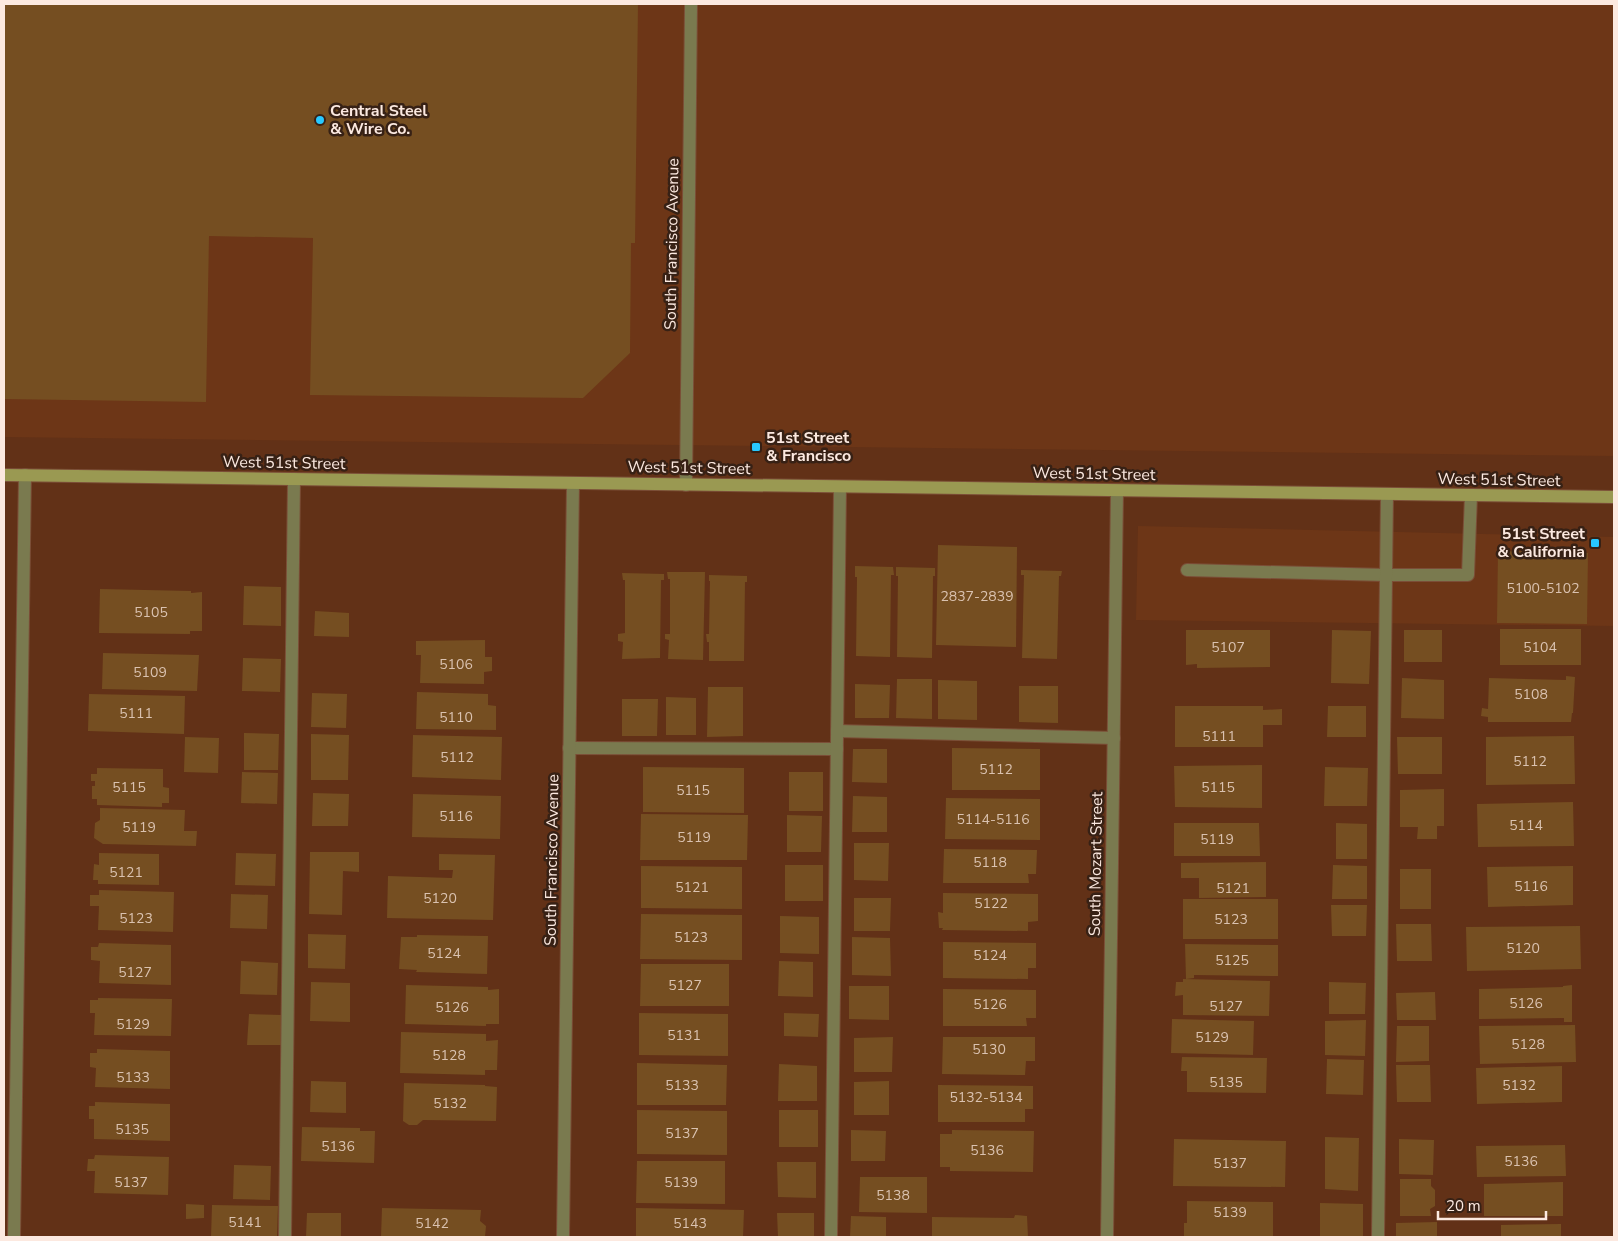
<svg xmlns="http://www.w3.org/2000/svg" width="1618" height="1241" font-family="'Nunito Sans',sans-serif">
	<rect width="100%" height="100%" fill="#623117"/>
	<!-- built -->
	<g fill="#6d3617">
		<path d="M 4,4 L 1614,4 L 1614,456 L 4,437 Z"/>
		<path d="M 1138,526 L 1614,537 L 1614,626 L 1136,620 Z"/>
	</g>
	<!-- building -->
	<g fill="#754e21">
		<path d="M 4,4 L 638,4 L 635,243 L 631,243 L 630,353 L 583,398 L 310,395 L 313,238 L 209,236 L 206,402 L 4,399 Z"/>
		<path d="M 938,545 L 1017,547 L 1016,647 L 936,645 Z"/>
		<path d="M 1498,551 L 1588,553 L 1587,624 L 1497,623 Z"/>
		<path d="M 855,566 L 893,567 L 894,575 L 891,575 L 890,657 L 856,656 L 857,577 L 855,577 Z"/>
		<path d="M 896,567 L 935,568 L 935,576 L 933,576 L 932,658 L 897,657 L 898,576 L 896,576 Z"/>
		<path d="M 1021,570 L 1062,571 L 1061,576 L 1059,576 L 1057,659 L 1022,658 L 1024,575 L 1021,575 Z"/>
		<path d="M 667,572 L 705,572 L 703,660 L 668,659 L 669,640 L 665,639 L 665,634 L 670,634 L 670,579 L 668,579 Z"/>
		<path d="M 622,573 L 664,574 L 664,580 L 661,580 L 660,658 L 622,659 L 623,642 L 618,641 L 618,634 L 625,633 L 625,580 L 623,580 Z"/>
		<path d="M 709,575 L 747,576 L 747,582 L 745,582 L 744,661 L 709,661 L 709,642 L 707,642 L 706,634 L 709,634 L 710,581 L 709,581 Z"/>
		<path d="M 244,586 L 281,587 L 281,626 L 243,625 Z"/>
		<path d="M 100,589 L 191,591 L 191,593 L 202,592 L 202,631 L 190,631 L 190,634 L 99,633 Z"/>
		<path d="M 315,611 L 349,613 L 349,637 L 314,636 Z"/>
		<rect x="1500" y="629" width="81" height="36"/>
		<path d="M 1186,630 L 1270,630 L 1270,667 L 1197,668 L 1197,664 L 1186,665 Z"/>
		<path d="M 1332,630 L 1371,631 L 1369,684 L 1331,683 Z"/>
		<rect x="1404" y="630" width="38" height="32"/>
		<path d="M 485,640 L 485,657 L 492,657 L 492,671 L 484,672 L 484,684 L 420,683 L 421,655 L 416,655 L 416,641 Z"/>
		<path d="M 103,653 L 199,655 L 197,691 L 102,689 Z"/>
		<path d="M 243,658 L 281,659 L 280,692 L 242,691 Z"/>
		<path d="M 1566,676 L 1575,677 L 1573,713 L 1572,713 L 1571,722 L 1488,722 L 1488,717 L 1481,716 L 1482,708 L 1488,709 L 1489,678 L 1566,680 Z"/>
		<path d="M 1402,678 L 1444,680 L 1444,719 L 1401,718 Z"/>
		<path d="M 897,679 L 932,679 L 932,719 L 896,718 Z"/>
		<path d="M 938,680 L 977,681 L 977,720 L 938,719 Z"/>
		<path d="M 855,684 L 890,685 L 889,718 L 855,718 Z"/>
		<path d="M 1019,686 L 1058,686 L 1058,723 L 1019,722 Z"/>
		<path d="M 708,687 L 743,687 L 743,736 L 707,737 Z"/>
		<path d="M 417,692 L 488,694 L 488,705 L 496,706 L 496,730 L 416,729 Z"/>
		<path d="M 312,693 L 347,694 L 346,728 L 311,727 Z"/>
		<path d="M 89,694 L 185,696 L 184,734 L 88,731 Z"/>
		<path d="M 666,697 L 696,698 L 696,735 L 666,735 Z"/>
		<path d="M 622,699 L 658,699 L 657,736 L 622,736 Z"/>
		<path d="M 1175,706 L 1263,706 L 1263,710 L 1282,709 L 1282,725 L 1263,725 L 1263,747 L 1175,747 Z"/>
		<path d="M 1328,706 L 1366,706 L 1366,737 L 1327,737 Z"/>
		<path d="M 244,733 L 279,734 L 278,770 L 244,770 Z"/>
		<path d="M 311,734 L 349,735 L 348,780 L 311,780 Z"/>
		<path d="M 413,735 L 502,737 L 501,780 L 412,777 Z"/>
		<path d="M 1574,736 L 1575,784 L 1486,785 L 1486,737 Z"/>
		<path d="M 185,737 L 219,738 L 218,773 L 184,772 Z"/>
		<path d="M 1397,737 L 1442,737 L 1442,774 L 1398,774 Z"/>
		<path d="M 952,748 L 1040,749 L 1040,790 L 952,790 Z"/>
		<path d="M 853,749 L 887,749 L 887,783 L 852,782 Z"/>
		<path d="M 1262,765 L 1262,808 L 1175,807 L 1174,766 Z"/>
		<path d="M 643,767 L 744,768 L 744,813 L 643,812 Z"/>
		<path d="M 1325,767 L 1368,768 L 1367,806 L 1324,806 Z"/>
		<path d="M 97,768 L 163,769 L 163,787 L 169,788 L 169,803 L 162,803 L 162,807 L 97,805 L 97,799 L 92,799 L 92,786 L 95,786 L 95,781 L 91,781 L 91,774 L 97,774 Z"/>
		<path d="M 242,772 L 278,773 L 277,804 L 241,803 Z"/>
		<rect x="789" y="772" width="34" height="39"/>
		<path d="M 1444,789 L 1444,826 L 1437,826 L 1437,839 L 1417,839 L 1418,827 L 1400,827 L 1400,790 Z"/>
		<path d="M 313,793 L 349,794 L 348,826 L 312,826 Z"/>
		<path d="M 413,794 L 501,796 L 500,839 L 412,837 Z"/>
		<path d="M 853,796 L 887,797 L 887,832 L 852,832 Z"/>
		<path d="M 946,798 L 1040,799 L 1040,840 L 945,839 Z"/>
		<path d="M 1573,802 L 1574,846 L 1478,847 L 1477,804 Z"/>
		<path d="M 100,808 L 185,810 L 184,831 L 197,831 L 196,846 L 103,844 L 94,838 L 95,823 L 100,820 Z"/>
		<path d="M 641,814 L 748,815 L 747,860 L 640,860 Z"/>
		<path d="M 787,815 L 822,816 L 821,852 L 787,852 Z"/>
		<path d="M 1174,823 L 1259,823 L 1260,856 L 1174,856 Z"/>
		<path d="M 1336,823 L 1367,824 L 1367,859 L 1336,859 Z"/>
		<path d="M 854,843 L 889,843 L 888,881 L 854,880 Z"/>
		<path d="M 944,849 L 1037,850 L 1036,874 L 1028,874 L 1029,883 L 943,883 Z"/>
		<path d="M 310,852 L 359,852 L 359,872 L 343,871 L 342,915 L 309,914 Z"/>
		<path d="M 99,853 L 159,854 L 159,885 L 98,884 L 98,880 L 93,880 L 94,864 L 99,865 Z"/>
		<path d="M 236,853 L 276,854 L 275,886 L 235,885 Z"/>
		<path d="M 439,854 L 495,855 L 493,920 L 387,918 L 388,876 L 452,878 L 453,870 L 439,870 Z"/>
		<path d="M 1266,862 L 1266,897 L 1199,898 L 1199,878 L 1181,878 L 1181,863 Z"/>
		<rect x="785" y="865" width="38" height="36"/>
		<path d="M 1333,865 L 1367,866 L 1367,899 L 1332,899 Z"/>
		<path d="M 641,866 L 742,867 L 742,909 L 641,908 Z"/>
		<path d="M 1573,866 L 1573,905 L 1488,907 L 1487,867 Z"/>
		<rect x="1400" y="869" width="31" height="40"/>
		<path d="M 99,890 L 174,892 L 173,932 L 98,930 L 99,906 L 90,906 L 90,895 L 99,895 Z"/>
		<path d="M 943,893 L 1038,894 L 1038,921 L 1028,922 L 1028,931 L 942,930 L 943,928 L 939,928 L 938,912 L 943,913 Z"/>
		<path d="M 231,894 L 268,895 L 267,929 L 230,928 Z"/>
		<path d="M 854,898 L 891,898 L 890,931 L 854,931 Z"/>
		<rect x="1183" y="899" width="95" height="40"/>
		<path d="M 1331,905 L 1367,905 L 1366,936 L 1332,936 Z"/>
		<path d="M 641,914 L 742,915 L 742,960 L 640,959 Z"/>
		<path d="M 780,916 L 819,917 L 819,954 L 780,953 Z"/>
		<path d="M 1396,924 L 1431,924 L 1432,961 L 1397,961 Z"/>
		<path d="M 1580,926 L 1581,969 L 1467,971 L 1466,927 Z"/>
		<path d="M 308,934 L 346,935 L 345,969 L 308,968 Z"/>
		<path d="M 417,935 L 488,936 L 487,974 L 416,972 L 417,970 L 399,969 L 401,937 L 417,937 Z"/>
		<path d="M 852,937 L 890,938 L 891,976 L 852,975 Z"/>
		<path d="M 943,942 L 1036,943 L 1036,968 L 1028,968 L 1028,979 L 943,978 Z"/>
		<path d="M 99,943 L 171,945 L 171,985 L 99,983 L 100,961 L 91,960 L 91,947 L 98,947 Z"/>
		<path d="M 1185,944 L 1278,945 L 1278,976 L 1194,975 L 1194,978 L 1186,979 Z"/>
		<path d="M 241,961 L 278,963 L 277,995 L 240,994 Z"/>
		<path d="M 779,961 L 813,962 L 813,997 L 778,996 Z"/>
		<path d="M 641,964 L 729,964 L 729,1006 L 640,1006 Z"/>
		<path d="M 1183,979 L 1270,981 L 1269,1016 L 1183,1015 L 1183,995 L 1175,996 L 1176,982 L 1183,982 Z"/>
		<path d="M 311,982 L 350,983 L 350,1022 L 310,1021 Z"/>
		<path d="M 1329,982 L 1366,983 L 1365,1014 L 1329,1014 Z"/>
		<path d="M 406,985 L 488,987 L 488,990 L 499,989 L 499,1024 L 486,1024 L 486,1026 L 405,1024 Z"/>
		<path d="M 1572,985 L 1572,1022 L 1564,1022 L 1564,1018 L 1479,1019 L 1479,989 L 1563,987 L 1563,986 Z"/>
		<path d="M 849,986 L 889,986 L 889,1020 L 849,1019 Z"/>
		<path d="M 943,989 L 1036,990 L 1036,1018 L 1026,1018 L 1027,1026 L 943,1026 Z"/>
		<path d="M 1435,992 L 1436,1020 L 1397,1020 L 1396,993 Z"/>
		<path d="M 98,998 L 172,999 L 171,1036 L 94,1035 L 95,1013 L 90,1013 L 90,1000 L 98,1000 Z"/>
		<path d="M 639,1013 L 728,1014 L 728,1056 L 639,1055 Z"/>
		<path d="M 784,1013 L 819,1014 L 818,1037 L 784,1036 Z"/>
		<path d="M 249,1014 L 282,1015 L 282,1045 L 247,1045 Z"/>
		<path d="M 1172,1019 L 1254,1021 L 1253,1055 L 1171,1053 Z"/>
		<path d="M 1366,1020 L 1365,1056 L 1325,1055 L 1325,1021 Z"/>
		<path d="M 1575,1025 L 1576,1062 L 1480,1064 L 1479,1026 Z"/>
		<path d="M 1397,1026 L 1429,1026 L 1429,1061 L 1396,1062 Z"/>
		<path d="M 401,1032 L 486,1034 L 486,1041 L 498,1040 L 497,1070 L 485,1070 L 485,1075 L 400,1073 Z"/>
		<path d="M 893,1037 L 892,1072 L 854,1072 L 854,1038 Z"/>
		<path d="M 943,1037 L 1035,1037 L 1035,1061 L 1026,1061 L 1025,1075 L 942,1074 Z"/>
		<path d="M 97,1049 L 170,1051 L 170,1089 L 95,1087 L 96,1068 L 90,1067 L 90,1053 L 97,1053 Z"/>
		<path d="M 1182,1057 L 1267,1058 L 1266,1093 L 1187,1092 L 1187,1071 L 1181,1071 Z"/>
		<path d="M 1327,1059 L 1364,1060 L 1363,1095 L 1326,1094 Z"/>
		<path d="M 637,1063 L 727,1065 L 726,1105 L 637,1105 Z"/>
		<path d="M 779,1064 L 817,1066 L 817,1101 L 778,1101 Z"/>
		<path d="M 1396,1065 L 1430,1065 L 1431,1102 L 1397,1102 Z"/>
		<path d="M 1562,1066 L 1562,1102 L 1477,1104 L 1476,1068 Z"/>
		<path d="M 311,1081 L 346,1082 L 346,1113 L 310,1112 Z"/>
		<path d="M 889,1081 L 889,1115 L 854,1115 L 854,1082 Z"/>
		<path d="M 404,1083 L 485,1085 L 485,1086 L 497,1087 L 496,1121 L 423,1120 L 417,1125 L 409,1125 L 403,1121 Z"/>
		<path d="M 938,1085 L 1033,1086 L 1033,1109 L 1025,1109 L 1025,1122 L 938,1122 Z"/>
		<path d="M 95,1102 L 170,1104 L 170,1141 L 94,1139 L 94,1119 L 89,1119 L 89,1106 L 95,1106 Z"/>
		<path d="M 637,1110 L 727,1111 L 727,1155 L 637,1154 Z"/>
		<rect x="779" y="1110" width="39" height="37"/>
		<path d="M 302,1127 L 360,1128 L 360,1131 L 375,1131 L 374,1163 L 301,1161 Z"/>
		<path d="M 851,1130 L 886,1131 L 885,1161 L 851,1161 Z"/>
		<path d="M 952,1130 L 1034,1131 L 1033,1172 L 950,1171 L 950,1167 L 940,1167 L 940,1134 L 952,1134 Z"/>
		<path d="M 1325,1137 L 1359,1138 L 1358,1191 L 1325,1189 Z"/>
		<path d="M 1174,1139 L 1286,1141 L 1285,1187 L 1173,1186 Z"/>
		<path d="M 1399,1139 L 1434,1140 L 1433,1175 L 1399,1174 Z"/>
		<path d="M 1565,1145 L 1566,1176 L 1477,1177 L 1476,1146 Z"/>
		<path d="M 95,1155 L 169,1157 L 168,1195 L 94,1193 L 95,1171 L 87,1171 L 88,1159 L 94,1159 Z"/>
		<path d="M 637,1161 L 725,1161 L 725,1204 L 636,1203 Z"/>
		<path d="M 777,1162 L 816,1162 L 816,1198 L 778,1197 Z"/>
		<path d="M 234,1165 L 271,1166 L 270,1200 L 233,1199 Z"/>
		<path d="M 860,1177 L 927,1177 L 927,1213 L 859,1212 Z"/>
		<path d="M 1400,1179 L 1431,1179 L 1431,1186 L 1435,1190 L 1435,1206 L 1430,1209 L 1431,1216 L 1400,1216 Z"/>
		<path d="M 1563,1182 L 1563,1216 L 1484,1216 L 1484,1184 Z"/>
		<path d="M 1187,1201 L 1273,1202 L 1273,1237 L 1184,1237 L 1184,1223 L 1187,1223 Z"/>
		<path d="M 1320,1203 L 1363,1204 L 1363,1237 L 1320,1237 Z"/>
		<path d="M 186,1204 L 204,1205 L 204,1218 L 186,1219 Z"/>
		<path d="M 212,1205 L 278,1206 L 277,1237 L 211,1237 Z"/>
		<path d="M 382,1208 L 481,1210 L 480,1221 L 486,1226 L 485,1237 L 381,1237 Z"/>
		<path d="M 636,1208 L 744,1210 L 743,1237 L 636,1237 Z"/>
		<path d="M 307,1213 L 341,1213 L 341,1237 L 306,1237 Z"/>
		<path d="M 777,1213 L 814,1213 L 814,1237 L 778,1237 Z"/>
		<path d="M 1015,1215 L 1027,1216 L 1028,1237 L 932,1237 L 932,1217 L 1014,1218 Z"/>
		<path d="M 851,1216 L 886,1217 L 886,1237 L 850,1237 Z"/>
		<path d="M 1437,1222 L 1437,1237 L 1396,1237 L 1396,1223 Z"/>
		<path d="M 1561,1224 L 1561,1237 L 1501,1237 L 1501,1225 Z"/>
	</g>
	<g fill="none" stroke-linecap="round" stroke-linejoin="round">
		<defs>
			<g id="lane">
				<path d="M 686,485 L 691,4"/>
				<path d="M 1187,570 L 1386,575 L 1468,575 L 1471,495"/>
				<path d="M 837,731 L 1114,738"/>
				<path d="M 569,748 L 837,749"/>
				<path d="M 285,1237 L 294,479"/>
				<path d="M 831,1237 L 840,487"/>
				<path d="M 1378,1237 L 1387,494"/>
			</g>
			<g id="street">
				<path d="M 14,1237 L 25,475"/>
				<path d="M 563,1237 L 573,483"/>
				<path d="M 1107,1237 L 1117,491"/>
			</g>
			<path id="secondary" d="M 4,475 L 1614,497"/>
		</defs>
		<!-- lane casing -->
		<use href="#lane" stroke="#7b4e37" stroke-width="14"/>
		<!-- street casing -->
		<use href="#street" stroke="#7b4e37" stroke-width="14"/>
		<!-- secondary casing -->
		<use href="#secondary" stroke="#7b4e37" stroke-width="14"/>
		<!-- lane -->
		<use href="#lane" stroke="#7a7a4f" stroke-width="12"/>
		<!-- street -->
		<use href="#street" stroke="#7a7a4f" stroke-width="12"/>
		<!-- secondary -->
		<use href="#secondary" stroke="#9a9952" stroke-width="12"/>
	</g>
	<!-- markers -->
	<g fill="#28c8ff" stroke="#372115" stroke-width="2">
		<circle cx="320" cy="120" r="5"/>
		<rect x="751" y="442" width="10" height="10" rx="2.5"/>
		<rect x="1590" y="538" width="10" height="10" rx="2.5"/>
	</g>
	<g text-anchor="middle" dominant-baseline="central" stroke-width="5" stroke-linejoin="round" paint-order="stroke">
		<!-- number labels -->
		<g font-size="14" fill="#dac2b0">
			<text x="1543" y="588">5100-5102</text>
			<text x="977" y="596">2837-2839</text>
			<text x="151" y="612">5105</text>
			<text x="1228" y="647">5107</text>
			<text x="1540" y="647">5104</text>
			<text x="456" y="664">5106</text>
			<text x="150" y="672">5109</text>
			<text x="1531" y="694">5108</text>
			<text x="136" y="713">5111</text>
			<text x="456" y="717">5110</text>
			<text x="1219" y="736">5111</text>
			<text x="457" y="757">5112</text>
			<text x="1530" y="761">5112</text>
			<text x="996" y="769">5112</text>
			<text x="129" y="787">5115</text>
			<text x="1218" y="787">5115</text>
			<text x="693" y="790">5115</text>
			<text x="456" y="816">5116</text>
			<text x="993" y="819">5114-5116</text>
			<text x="1526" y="825">5114</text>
			<text x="139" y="827">5119</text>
			<text x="694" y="837">5119</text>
			<text x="1217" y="839">5119</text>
			<text x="990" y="862">5118</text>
			<text x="126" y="872">5121</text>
			<text x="1531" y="886">5116</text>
			<text x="692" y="887">5121</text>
			<text x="1233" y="888">5121</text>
			<text x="440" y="898">5120</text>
			<text x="991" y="903">5122</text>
			<text x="136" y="918">5123</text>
			<text x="1231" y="919">5123</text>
			<text x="691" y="937">5123</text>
			<text x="1523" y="948">5120</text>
			<text x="444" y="953">5124</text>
			<text x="990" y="955">5124</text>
			<text x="1232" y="960">5125</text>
			<text x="135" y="972">5127</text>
			<text x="685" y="985">5127</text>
			<text x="1526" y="1003">5126</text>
			<text x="990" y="1004">5126</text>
			<text x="1226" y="1006">5127</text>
			<text x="452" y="1007">5126</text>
			<text x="133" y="1024">5129</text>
			<text x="684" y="1035">5131</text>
			<text x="1212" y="1037">5129</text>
			<text x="1528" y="1044">5128</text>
			<text x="989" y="1049">5130</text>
			<text x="449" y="1055">5128</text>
			<text x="133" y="1077">5133</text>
			<text x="1226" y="1082">5135</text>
			<text x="682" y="1085">5133</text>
			<text x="1519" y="1085">5132</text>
			<text x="986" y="1097">5132-5134</text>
			<text x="450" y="1103">5132</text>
			<text x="132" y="1129">5135</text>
			<text x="682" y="1133">5137</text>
			<text x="338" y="1146">5136</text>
			<text x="987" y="1150">5136</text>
			<text x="1521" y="1161">5136</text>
			<text x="1230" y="1163">5137</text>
			<text x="131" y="1182">5137</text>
			<text x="681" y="1182">5139</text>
			<text x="893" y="1195">5138</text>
			<text x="1230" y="1212">5139</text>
			<text x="245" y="1222">5141</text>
			<text x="432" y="1223">5142</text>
			<text x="690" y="1223">5143</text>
		</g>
		<!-- poi labels -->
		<g font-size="16" font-weight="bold" fill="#fce9e0" stroke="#372115" text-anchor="start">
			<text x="330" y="111">Central Steel<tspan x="330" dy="18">&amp; Wire Co.</tspan></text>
			<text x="766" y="438">51st Street<tspan x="766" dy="18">&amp; Francisco</tspan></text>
			<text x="1585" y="534" text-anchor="end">51st Street<tspan x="1585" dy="18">&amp; California</tspan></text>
		</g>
		<!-- street labels -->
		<g font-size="16" fill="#fce9e0" stroke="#372115">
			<text transform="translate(672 244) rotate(-89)">South Francisco Avenue</text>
			<text transform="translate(284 463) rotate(1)">West 51st Street</text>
			<text transform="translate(689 468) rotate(1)">West 51st Street</text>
			<text transform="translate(1094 474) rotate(1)">West 51st Street</text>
			<text transform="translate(1499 480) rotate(1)">West 51st Street</text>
			<text transform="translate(552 860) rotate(-89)">South Francisco Avenue</text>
			<text transform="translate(1096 864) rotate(-89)">South Mozart Street</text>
		</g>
	</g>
	<!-- border -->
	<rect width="1618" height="1241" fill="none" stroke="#fce9e0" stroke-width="10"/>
	<!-- scale -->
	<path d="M1438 1211v8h108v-8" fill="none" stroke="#fce9e0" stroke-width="2.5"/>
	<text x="1446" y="1211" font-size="15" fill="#fce9e0" stroke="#372115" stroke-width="4" paint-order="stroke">20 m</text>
</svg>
